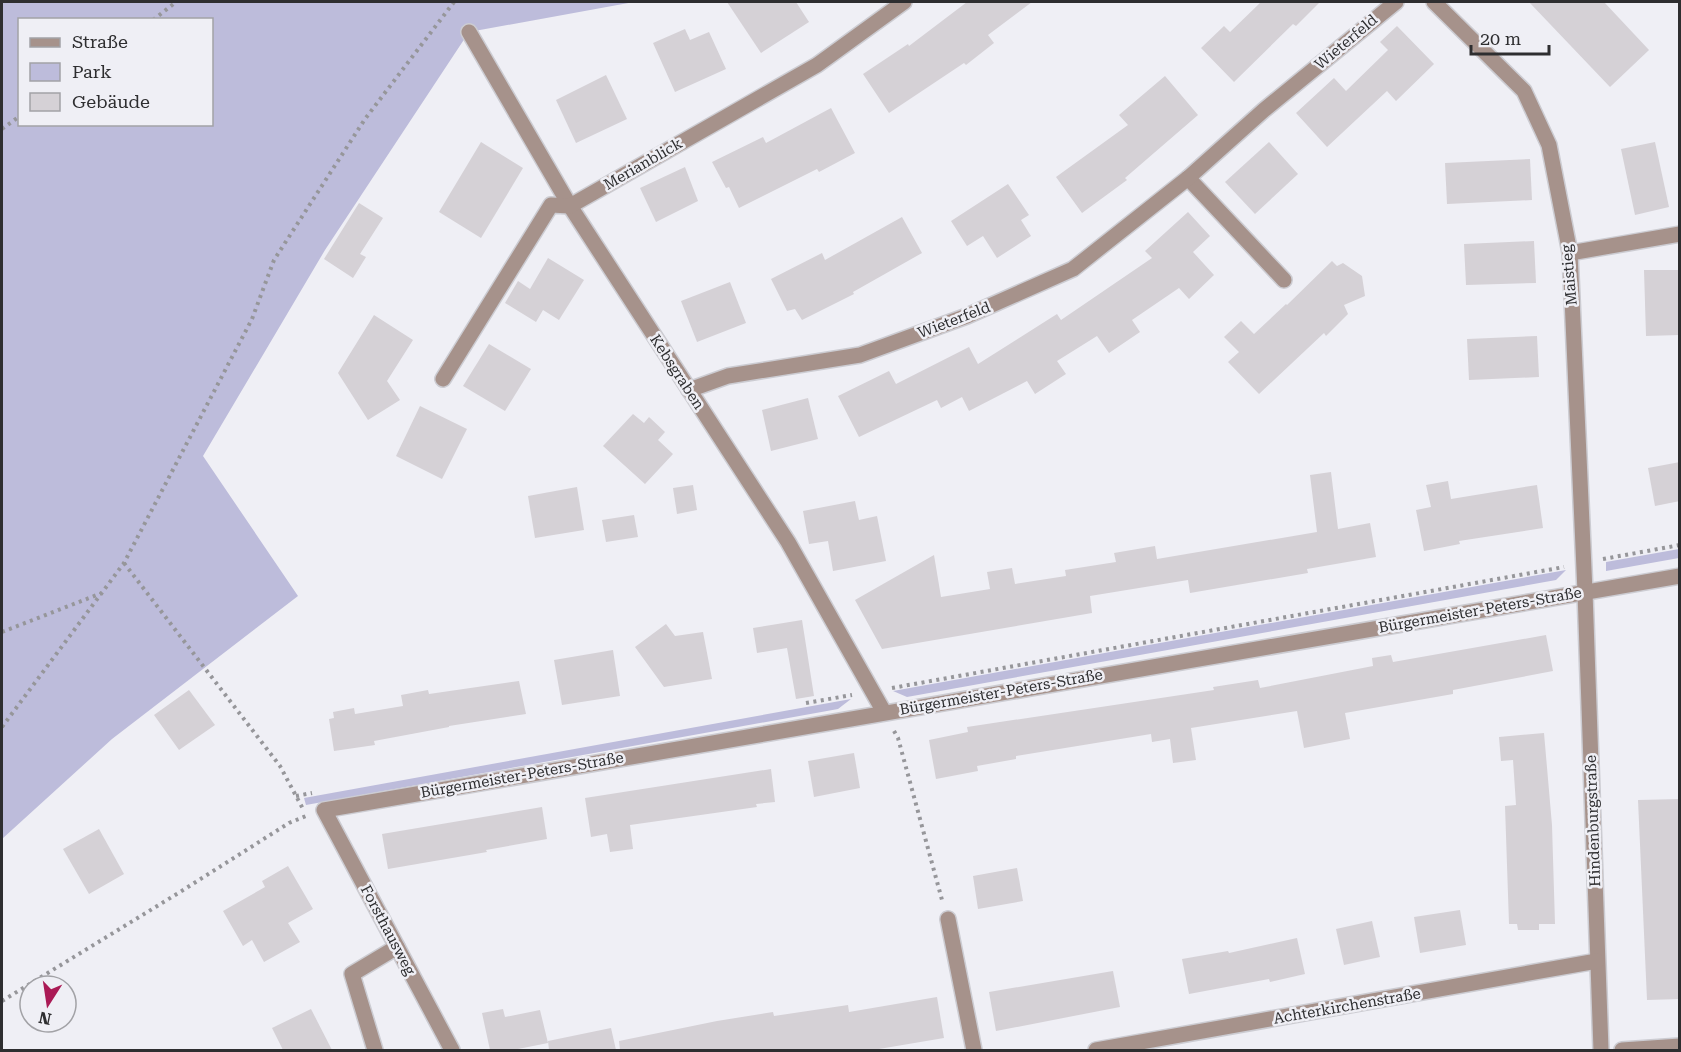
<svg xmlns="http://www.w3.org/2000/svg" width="1681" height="1052" font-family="'Roboto Serif',serif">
	<rect width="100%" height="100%" fill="#efeff5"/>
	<!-- green -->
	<g fill="#bdbcdb" fill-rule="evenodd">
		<path d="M 2,2 L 634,2 L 469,32 L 325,250 L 203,456 L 298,596 L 112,739 L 2,839 ZM 20,20 L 212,20 L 212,124 L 20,124 Z"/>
		<path d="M 1679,549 L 1679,558 L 1606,571 L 1606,562 Z"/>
		<path d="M 1566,570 L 1556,580 L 907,697 L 893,691 Z"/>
		<path d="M 851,699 L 838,709 L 306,805 L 304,798 Z"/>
	</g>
	<!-- building -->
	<g fill="#d5d1d6">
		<path d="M 727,2 L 796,2 L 809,22 L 761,53 Z"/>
		<path d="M 967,2 L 1032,2 L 988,35 L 994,43 L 966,65 L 964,63 L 889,113 L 863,74 L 908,44 L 909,46 Z"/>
		<path d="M 1261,2 L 1320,2 L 1296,26 L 1293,24 L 1234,82 L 1201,48 L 1224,26 L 1230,32 Z"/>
		<path d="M 1529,2 L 1604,2 L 1649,50 L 1610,87 Z"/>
		<path d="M 1397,26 L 1434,64 L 1396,101 L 1387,91 L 1327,147 L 1296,113 L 1334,78 L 1346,91 L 1388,50 L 1380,42 Z"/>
		<path d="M 685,29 L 690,40 L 709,32 L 726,69 L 675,92 L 653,43 Z"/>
		<path d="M 606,75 L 627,119 L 576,143 L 556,100 Z"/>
		<path d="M 1165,76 L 1198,115 L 1125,178 L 1127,180 L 1082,213 L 1056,177 L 1128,125 L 1119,115 Z"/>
		<path d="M 831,108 L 855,153 L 819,172 L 817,169 L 739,208 L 729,187 L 726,188 L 712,162 L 763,137 L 766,143 Z"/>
		<path d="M 481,142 L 523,168 L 481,238 L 439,212 Z"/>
		<path d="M 1269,142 L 1298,174 L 1255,214 L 1225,182 Z"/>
		<path d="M 1655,142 L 1669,207 L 1635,215 L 1621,149 Z"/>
		<path d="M 1530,159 L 1532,200 L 1447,204 L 1445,163 Z"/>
		<path d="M 685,167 L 698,201 L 656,222 L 640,188 Z"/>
		<path d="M 1008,184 L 1029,215 L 1021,220 L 1031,236 L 997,258 L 983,236 L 967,246 L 951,221 Z"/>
		<path d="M 359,203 L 383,218 L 360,254 L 366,257 L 353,278 L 324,259 Z"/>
		<path d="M 1188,212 L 1210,236 L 1193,252 L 1214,275 L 1189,299 L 1179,288 L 1132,320 L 1140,332 L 1109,353 L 1097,336 L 1057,361 L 1066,374 L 1035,394 L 1027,381 L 969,411 L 962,397 L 941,408 L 937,400 L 859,437 L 838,396 L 889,371 L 896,384 L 969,347 L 978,364 L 1057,314 L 1061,320 L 1152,258 L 1145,251 Z"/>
		<path d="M 902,217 L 922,253 L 853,292 L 854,294 L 802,320 L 795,309 L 787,311 L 771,279 L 822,253 L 825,260 Z"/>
		<path d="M 1534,241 L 1536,283 L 1466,285 L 1464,244 Z"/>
		<path d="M 548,258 L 584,280 L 559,320 L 543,310 L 536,322 L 505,303 L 518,281 L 530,289 Z"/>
		<path d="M 1332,261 L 1337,266 L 1343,263 L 1362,276 L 1365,296 L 1344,305 L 1348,314 L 1326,336 L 1324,333 L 1259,394 L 1228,362 L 1239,352 L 1224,337 L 1241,321 L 1254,334 L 1286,304 L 1287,305 Z"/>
		<path d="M 1644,270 L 1678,270 L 1679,335 L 1646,336 Z"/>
		<path d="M 730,282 L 746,323 L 697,342 L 681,301 Z"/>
		<path d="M 374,315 L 413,340 L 387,381 L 400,400 L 368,420 L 338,373 Z"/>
		<path d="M 1537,336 L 1539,377 L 1469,380 L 1467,339 Z"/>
		<path d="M 489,344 L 531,369 L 505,411 L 463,386 Z"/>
		<path d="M 808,398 L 818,439 L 771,451 L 762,410 Z"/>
		<path d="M 420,406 L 467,429 L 442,479 L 396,456 Z"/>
		<path d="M 633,414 L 644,423 L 649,417 L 665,432 L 658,440 L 673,454 L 645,484 L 603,446 Z"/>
		<path d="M 1680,462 L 1680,501 L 1655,506 L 1648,468 Z"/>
		<path d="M 1331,472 L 1338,529 L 1370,523 L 1376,557 L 1307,569 L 1308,573 L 1190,593 L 1188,580 L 1090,596 L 1092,613 L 882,649 L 855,600 L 934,555 L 941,597 L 990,589 L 987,572 L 1012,568 L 1015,584 L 1066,576 L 1065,570 L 1116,562 L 1114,553 L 1155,546 L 1157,559 L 1317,532 L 1310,475 Z"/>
		<path d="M 1448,481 L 1451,499 L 1537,485 L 1543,528 L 1459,541 L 1460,544 L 1424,551 L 1416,510 L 1431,507 L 1426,485 Z"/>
		<path d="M 693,485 L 697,510 L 677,514 L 673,488 Z"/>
		<path d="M 577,487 L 584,530 L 535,538 L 528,496 Z"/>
		<path d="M 855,501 L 859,520 L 877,516 L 886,561 L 833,571 L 828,541 L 809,544 L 803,511 Z"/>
		<path d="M 634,515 L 638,537 L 606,542 L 602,520 Z"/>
		<path d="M 802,620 L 814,696 L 796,699 L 787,648 L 757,653 L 753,628 Z"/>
		<path d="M 666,624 L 675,636 L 703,632 L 712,679 L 664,687 L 635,647 Z"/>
		<path d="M 1546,635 L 1553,671 L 1453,690 L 1453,694 L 1345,713 L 1350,739 L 1304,748 L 1297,711 L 1191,728 L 1196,760 L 1173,763 L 1170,739 L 1152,742 L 1151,734 L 1016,756 L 1016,759 L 977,766 L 978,771 L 936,779 L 929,740 L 968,732 L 967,727 L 1214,690 L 1213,687 L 1258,680 L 1260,688 L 1373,666 L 1372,658 L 1391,655 L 1393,662 Z"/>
		<path d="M 613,650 L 620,696 L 562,705 L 554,660 Z"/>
		<path d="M 519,681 L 526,714 L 449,726 L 449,727 L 374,741 L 375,745 L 334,751 L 329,719 L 334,718 L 333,712 L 354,708 L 355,714 L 403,706 L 401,695 L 428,690 L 429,694 Z"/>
		<path d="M 189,690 L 215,725 L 179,750 L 154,715 Z"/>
		<path d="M 1544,733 L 1552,825 L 1555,924 L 1539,924 L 1539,930 L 1518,930 L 1517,924 L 1509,924 L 1505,806 L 1516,805 L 1513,760 L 1501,761 L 1499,737 Z"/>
		<path d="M 854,753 L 860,788 L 814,797 L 808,761 Z"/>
		<path d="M 771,769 L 775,802 L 756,804 L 757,807 L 630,825 L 633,849 L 610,852 L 607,834 L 591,837 L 585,798 Z"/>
		<path d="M 1680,799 L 1680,999 L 1647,1000 L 1638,800 Z"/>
		<path d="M 542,807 L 547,839 L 486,850 L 487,852 L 388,869 L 382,834 Z"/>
		<path d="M 99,829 L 124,874 L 89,894 L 63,849 Z"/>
		<path d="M 288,866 L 313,909 L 288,923 L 300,942 L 264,962 L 252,940 L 243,946 L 223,911 L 265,887 L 262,881 Z"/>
		<path d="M 1017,868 L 1023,901 L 978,909 L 973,876 Z"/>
		<path d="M 1460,910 L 1466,945 L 1420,953 L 1414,917 Z"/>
		<path d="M 1372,921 L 1380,957 L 1344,965 L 1336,929 Z"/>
		<path d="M 1297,938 L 1305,974 L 1270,982 L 1269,979 L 1189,994 L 1182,959 L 1228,951 L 1229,953 Z"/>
		<path d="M 1113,971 L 1120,1007 L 996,1031 L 989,992 Z"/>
		<path d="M 937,997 L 944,1038 L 873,1050 L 620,1050 L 619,1041 L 717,1021 L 773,1012 L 774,1016 L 848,1005 L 849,1012 Z"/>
		<path d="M 311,1009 L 332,1050 L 283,1050 L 272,1028 Z"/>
		<path d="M 503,1009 L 505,1017 L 540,1010 L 548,1043 L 513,1050 L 490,1050 L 482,1013 Z"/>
		<path d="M 611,1028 L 616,1050 L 549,1050 L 548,1041 Z"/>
	</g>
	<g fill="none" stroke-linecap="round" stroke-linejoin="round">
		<defs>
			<g id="minor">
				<path d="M 1434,2 L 1524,91 L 1549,145 L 1570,253 L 1585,592 L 1601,1050"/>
				<path d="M 469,32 L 570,206 L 788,542 L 884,712"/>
				<path d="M 1188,178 L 1284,280"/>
				<path d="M 1570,253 L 1680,234"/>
				<path d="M 443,379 L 551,205 L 570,206 L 817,65 L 904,2"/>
				<path d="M 689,390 L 728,376 L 860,355 L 967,316 L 1073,269 L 1188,178 L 1264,110 L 1396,2"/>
				<path d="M 948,919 L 974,1050"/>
				<path d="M 375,1050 L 352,974 L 397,947"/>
				<path d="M 452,1050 L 324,810 L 1680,576"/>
				<path d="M 1096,1050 L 1597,961"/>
				<path d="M 1622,1050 L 1680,1046"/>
			</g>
		</defs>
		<!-- minor casing -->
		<use href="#minor" stroke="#ccccd2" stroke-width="18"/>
		<!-- path -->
		<g stroke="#96969a" stroke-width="4" stroke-dasharray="3 4.5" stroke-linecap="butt">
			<path d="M 153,20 L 176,2"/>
			<path d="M 2,129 L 20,116"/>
			<path d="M 1603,559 L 1680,545"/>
			<path d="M 124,563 L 280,766 L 303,809"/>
			<path d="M 2,632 L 102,593"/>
			<path d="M 892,688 L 1564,567"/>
			<path d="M 806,703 L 852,695"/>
			<path d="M 2,727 L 124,563 L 252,319 L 274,260 L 365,119 L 454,2"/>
			<path d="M 894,731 L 898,738 L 942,900"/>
			<path d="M 296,796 L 312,793"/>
			<path d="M 2,1001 L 180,892 L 289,823 L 306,816"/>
		</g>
		<!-- minor -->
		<use href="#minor" stroke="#a6928b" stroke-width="15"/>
	</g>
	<g text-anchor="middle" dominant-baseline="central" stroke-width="5" stroke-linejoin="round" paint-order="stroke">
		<!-- street labels -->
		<g font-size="15" fill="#2e2e30" stroke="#efeff5">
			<text transform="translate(1346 42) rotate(-40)">Wieterfeld</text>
			<text transform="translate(643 164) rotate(-30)">Merianblick</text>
			<text transform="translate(1569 275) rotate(-95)">Maistieg</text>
			<text transform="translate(954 320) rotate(-21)">Wieterfeld</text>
			<text transform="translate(677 372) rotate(57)">Kebsgraben</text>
			<text transform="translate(1480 610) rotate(-10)">Bürgermeister-Peters-Straße</text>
			<text transform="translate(1001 692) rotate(-10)">Bürgermeister-Peters-Straße</text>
			<text transform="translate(522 775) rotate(-10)">Bürgermeister-Peters-Straße</text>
			<text transform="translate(1593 821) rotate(-92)">Hindenburgstraße</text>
			<text transform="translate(388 930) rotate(62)">Forsthausweg</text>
			<text transform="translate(1347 1006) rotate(-10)">Achterkirchenstraße</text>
		</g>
	</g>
	<!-- border -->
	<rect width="1681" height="1052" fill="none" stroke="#2e2e30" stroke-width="6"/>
	<!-- legend -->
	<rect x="18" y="18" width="195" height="108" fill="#efeff5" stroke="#a2a2a6" stroke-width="1.5"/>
	<rect x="30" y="38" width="30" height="9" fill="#a6928b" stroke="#a2a2a6" stroke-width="1.5"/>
	<text x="72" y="48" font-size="18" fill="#2e2e30">Straße</text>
	<rect x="30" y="63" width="30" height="18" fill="#bdbcdb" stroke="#a2a2a6" stroke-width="1.5"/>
	<text x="72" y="78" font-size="18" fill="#2e2e30">Park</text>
	<rect x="30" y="93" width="30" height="18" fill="#d5d1d6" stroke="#a2a2a6" stroke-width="1.5"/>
	<text x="72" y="108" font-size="18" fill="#2e2e30">Gebäude</text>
	<!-- north arrow -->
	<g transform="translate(48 1004) rotate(192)"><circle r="28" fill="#efeff5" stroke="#a2a2a6" stroke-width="1.5"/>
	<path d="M0-4.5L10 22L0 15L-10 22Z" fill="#aa1a55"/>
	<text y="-9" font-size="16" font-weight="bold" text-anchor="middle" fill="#2e2e30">N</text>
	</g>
	<!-- scale -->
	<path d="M1471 45v9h78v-9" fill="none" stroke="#2e2e30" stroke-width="3"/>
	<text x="1480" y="45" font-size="18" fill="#2e2e30" stroke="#efeff5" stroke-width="4.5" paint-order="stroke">20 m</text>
</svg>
